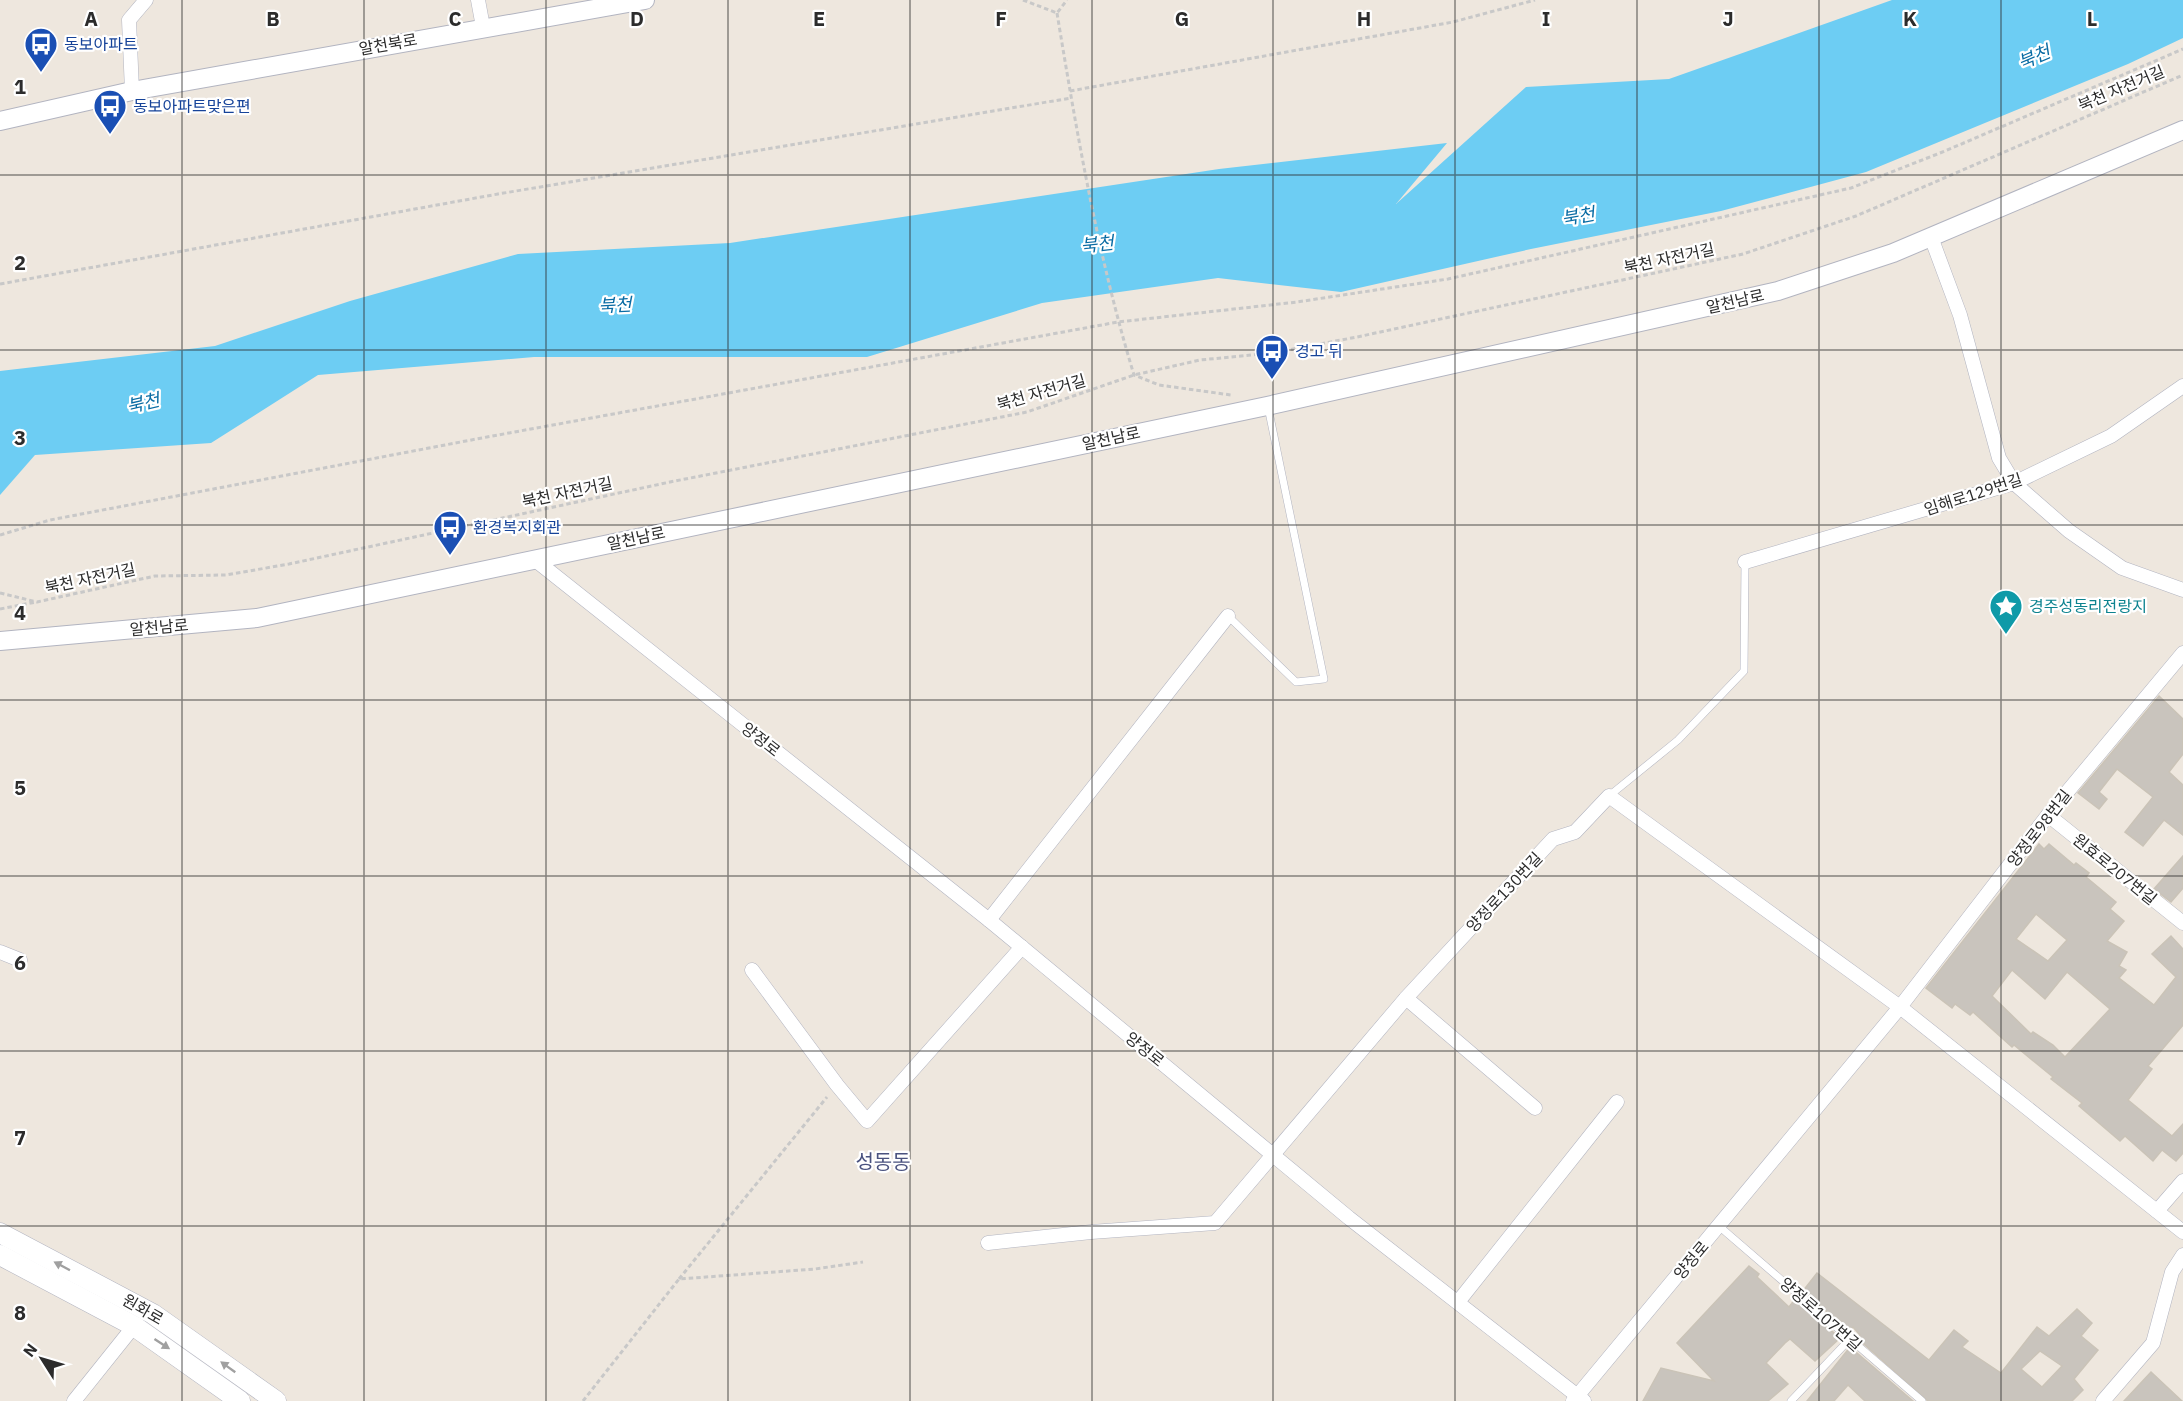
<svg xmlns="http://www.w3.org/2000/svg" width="2183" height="1401" font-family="'IBM Plex Sans','Noto Sans KR',sans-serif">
	<rect width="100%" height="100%" fill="#eee7de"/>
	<!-- water -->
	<path fill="#6dcdf3" d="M 1892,0 L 2183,0 L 2183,38 L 2128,64 L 1866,172 L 1721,211 L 1531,249 L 1341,292 L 1218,278 L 1042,303 L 867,357 L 534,357 L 318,375 L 211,443 L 35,455 L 0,495 L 0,371 L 215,346 L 350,301 L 518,254 L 730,243 L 1219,169 L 1447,143 L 1396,204 L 1526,87 L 1669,79 Z"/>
	<!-- building -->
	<g fill="#c9c4bd" stroke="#cac3b7" stroke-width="1.5" fill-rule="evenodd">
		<path d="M 2159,696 L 2183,719 L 2183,754 L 2169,772 L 2183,785 L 2183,835 L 2164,820 L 2143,846 L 2125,832 L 2153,797 L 2117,769 L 2099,792 L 2107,799 L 2099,809 L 2078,793 Z"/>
		<path d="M 2039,844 L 2044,849 L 2049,844 L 2074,865 L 2076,863 L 2089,873 L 2086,877 L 2116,902 L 2110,909 L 2124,921 L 2107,941 L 2127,952 L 2119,966 L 2126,970 L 2119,978 L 2154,1005 L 2176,977 L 2152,954 L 2171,936 L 2183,949 L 2183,1025 L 2148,1066 L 2152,1069 L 2128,1100 L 2172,1136 L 2183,1124 L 2183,1153 L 2176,1161 L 2162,1150 L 2153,1161 L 2125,1136 L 2120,1141 L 2079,1106 L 2082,1103 L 2051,1079 L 2053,1077 L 2014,1045 L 2012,1047 L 1973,1012 L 1970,1015 L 1955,1004 L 1952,1008 L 1926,988 ZM 2036,914 L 2067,940 L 2048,961 L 2016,939 ZM 2012,970 L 2045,999 L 2067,972 L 2110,1009 L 2065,1057 L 2053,1045 L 2033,1032 L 2031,1034 L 1992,996 Z"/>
		<path d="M 2183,856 L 2183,888 L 2171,902 L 2154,889 Z"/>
		<path d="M 1749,1266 L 1759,1274 L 1757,1277 L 1789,1307 L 1795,1299 L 1840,1338 L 1815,1361 L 1790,1339 L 1785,1343 L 1766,1363 L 1788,1384 L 1768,1401 L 1643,1401 L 1661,1368 L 1714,1381 L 1677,1343 Z"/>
		<path d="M 1817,1273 L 1929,1360 L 1954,1330 L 1968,1341 L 1962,1347 L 2001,1373 L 2037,1327 L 2049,1336 L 2077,1309 L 2092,1323 L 2081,1336 L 2098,1350 L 2074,1379 L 2083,1390 L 2072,1401 L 1928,1401 L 1857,1338 L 1860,1335 L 1853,1327 L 1849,1331 L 1803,1291 ZM 2040,1351 L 2062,1366 L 2042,1387 L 2021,1369 Z"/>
		<path d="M 1850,1347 L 1913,1401 L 1865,1401 L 1848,1385 L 1834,1401 L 1807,1401 Z"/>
		<path d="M 2151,1372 L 2182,1401 L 2124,1401 Z"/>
	</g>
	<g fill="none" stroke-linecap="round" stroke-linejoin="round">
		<defs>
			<g id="service">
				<path d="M 1228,616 L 1296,682 L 1324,679 L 1268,407"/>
				<path d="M 1609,796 L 1678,740 L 1744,671 L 1745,562"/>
				<path d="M 1720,1227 L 1922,1401"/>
				<path d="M 1791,1401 L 1849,1340"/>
			</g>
			<g id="minor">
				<path d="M 478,0 L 483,27"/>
				<path d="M 132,91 L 129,20 L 146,0"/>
				<path d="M 1931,237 L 1960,315 L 1999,458 L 2014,483 L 2069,531 L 2122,568 L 2183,590"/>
				<path d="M 534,559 L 989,920 L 1349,1218 L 1584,1401"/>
				<path d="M 1745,562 L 2014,483 L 2111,436 L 2183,386"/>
				<path d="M 2048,815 L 2183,923"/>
				<path d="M 989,920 L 1228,616"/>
				<path d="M 0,952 L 20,960"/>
				<path d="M 752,970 L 837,1085 L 867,1121 L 1022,947"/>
				<path d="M 1406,998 L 1535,1108"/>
				<path d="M 2157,1211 L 2183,1181"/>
				<path d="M 988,1243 L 1091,1232 L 1215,1223 L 1406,998 L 1553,839 L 1575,832 L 1609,796 L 1900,1007 L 2183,1232"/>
				<path d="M 1458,1302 L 1617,1102"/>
				<path d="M 74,1401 L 134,1326"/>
				<path d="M 1573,1401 L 1900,1007 L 2048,815 L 2183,653"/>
				<path d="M 2103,1401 L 2153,1343 L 2172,1272 L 2183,1255"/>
			</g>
			<g id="tertiary">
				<path d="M 0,121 L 132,91 L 645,0"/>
				<path d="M 0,641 L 257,618 L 1267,406 L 1778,291 L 1893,253 L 2183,130"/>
			</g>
			<g id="secondary">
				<path d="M 0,1233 L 153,1314 L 276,1401"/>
				<path d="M 0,1255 L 134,1326 L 240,1401"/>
			</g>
		</defs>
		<!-- service casing -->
		<use href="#service" stroke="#b2b4c0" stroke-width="8"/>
		<!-- minor casing -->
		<use href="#minor" stroke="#b2b4c0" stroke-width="15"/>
		<!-- tertiary casing -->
		<use href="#tertiary" stroke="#b2b4c0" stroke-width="20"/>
		<!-- secondary casing -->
		<use href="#secondary" stroke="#b2b4c0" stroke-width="21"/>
		<!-- path -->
		<g stroke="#c8c8c8" stroke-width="3" stroke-dasharray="4.5 3" stroke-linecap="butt">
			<path d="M 1023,0 L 1057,13 L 1067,0"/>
			<path d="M 1057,13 C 1077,134 1098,257 1134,375 L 1159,385 L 1231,395"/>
			<path d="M 1070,91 L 1453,22 L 1535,0"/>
			<path d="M 0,284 L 498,194 L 1071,98"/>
			<path d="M 0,535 L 50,520 L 487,437 L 1118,322 L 1297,302 L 1448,279 L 1851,188 L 1945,151 L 2183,49"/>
			<path d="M 0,593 L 37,602 L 155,576 L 226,575 L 289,564 L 670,482 L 1027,412 L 1134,375 L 1200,360 L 1272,353 L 1357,337 L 1743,254 L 1856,216 L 2183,75"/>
			<path d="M 0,609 L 36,602"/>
			<path d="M 679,1279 L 827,1097"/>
			<path d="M 583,1401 L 679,1279 L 815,1269 L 863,1262"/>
		</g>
		<!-- service -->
		<use href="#service" stroke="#fff" stroke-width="7"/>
		<!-- minor -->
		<use href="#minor" stroke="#fff" stroke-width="14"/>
		<!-- tertiary -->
		<use href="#tertiary" stroke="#fff" stroke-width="18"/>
		<!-- secondary -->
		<use href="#secondary" stroke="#fff" stroke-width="20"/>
	</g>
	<!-- one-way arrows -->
	<defs><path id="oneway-solid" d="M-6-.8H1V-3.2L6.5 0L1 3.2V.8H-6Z" transform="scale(1.5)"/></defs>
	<g fill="#a0a0a0">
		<use href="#oneway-solid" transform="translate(62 1266) rotate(-152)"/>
		<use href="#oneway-solid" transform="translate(162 1344) rotate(33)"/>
		<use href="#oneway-solid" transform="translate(228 1367) rotate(-144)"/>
	</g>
	<!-- grid -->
	<path fill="none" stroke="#2c2c2c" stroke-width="1.5" stroke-opacity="0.55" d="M 182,0 L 182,1401M 364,0 L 364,1401M 546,0 L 546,1401M 728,0 L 728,1401M 910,0 L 910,1401M 1092,0 L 1092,1401M 1273,0 L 1273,1401M 1455,0 L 1455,1401M 1637,0 L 1637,1401M 1819,0 L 1819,1401M 2001,0 L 2001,1401M 0,175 L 2183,175M 0,350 L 2183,350M 0,525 L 2183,525M 0,700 L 2183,700M 0,876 L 2183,876M 0,1051 L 2183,1051M 0,1226 L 2183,1226"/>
	<!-- icons -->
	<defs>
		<symbol id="bus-pin" viewBox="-11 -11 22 30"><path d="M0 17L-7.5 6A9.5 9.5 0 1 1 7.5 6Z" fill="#1a4fb4" stroke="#fff"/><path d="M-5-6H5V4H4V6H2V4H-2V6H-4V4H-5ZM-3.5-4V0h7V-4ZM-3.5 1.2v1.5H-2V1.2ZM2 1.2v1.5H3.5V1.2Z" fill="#fff"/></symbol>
		<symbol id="sight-pin" viewBox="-11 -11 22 30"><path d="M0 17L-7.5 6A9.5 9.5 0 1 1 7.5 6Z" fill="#0f9aa8" stroke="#fff"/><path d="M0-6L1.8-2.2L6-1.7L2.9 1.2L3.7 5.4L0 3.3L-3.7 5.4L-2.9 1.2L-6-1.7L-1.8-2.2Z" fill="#fff"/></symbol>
	</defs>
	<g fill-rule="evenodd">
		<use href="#bus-pin" x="22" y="25" width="38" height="52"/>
		<use href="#bus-pin" x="91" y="87" width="38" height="52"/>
		<use href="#bus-pin" x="1253" y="332" width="38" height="52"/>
		<use href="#bus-pin" x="431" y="508" width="38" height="52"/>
		<use href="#sight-pin" x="1987" y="587" width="38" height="52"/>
	</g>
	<g text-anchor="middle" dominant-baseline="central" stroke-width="4.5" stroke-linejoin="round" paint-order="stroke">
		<!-- transit labels -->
		<g font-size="16" fill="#164399" stroke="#fff" text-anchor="start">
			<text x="64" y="44">동보아파트</text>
			<text x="133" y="106">동보아파트맞은편</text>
			<text x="1295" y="351">경고 뒤</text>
			<text x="473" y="527">환경복지회관</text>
		</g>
		<!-- street labels -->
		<g font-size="16" fill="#2c2c2c" stroke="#fff">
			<text transform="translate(388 44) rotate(-10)">알천북로</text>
			<text transform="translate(2121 88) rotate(-23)">북천 자전거길</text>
			<text transform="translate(1669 258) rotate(-12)">북천 자전거길</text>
			<text transform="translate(1735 301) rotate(-13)">알천남로</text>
			<text transform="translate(1041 392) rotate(-16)">북천 자전거길</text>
			<text transform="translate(1111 438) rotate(-12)">알천남로</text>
			<text transform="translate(567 492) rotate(-12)">북천 자전거길</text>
			<text transform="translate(1973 494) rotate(-18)">임해로129번길</text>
			<text transform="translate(636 538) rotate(-12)">알천남로</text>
			<text transform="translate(90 578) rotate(-12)">북천 자전거길</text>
			<text transform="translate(159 627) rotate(-5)">알천남로</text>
			<text transform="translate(761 739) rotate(38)">양정로</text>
			<text transform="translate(2039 828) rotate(-52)">양정로98번길</text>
			<text transform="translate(2115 869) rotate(39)">원효로207번길</text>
			<text transform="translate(1504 892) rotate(-47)">양정로130번길</text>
			<text transform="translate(1145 1049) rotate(39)">양정로</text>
			<text transform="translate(1691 1260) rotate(-50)">양정로</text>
			<text transform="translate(143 1309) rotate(30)">원화로</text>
			<text transform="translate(1821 1314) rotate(41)">양정로107번길</text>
		</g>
		<!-- culture labels -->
		<g font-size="16" fill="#0d838f" stroke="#fff" text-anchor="start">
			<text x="2029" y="606">경주성동리전랑지</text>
		</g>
		<!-- water labels -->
		<g font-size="18" font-style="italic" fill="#086ba3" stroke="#fff">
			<text transform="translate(2034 57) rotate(-23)">북천</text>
			<text transform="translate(1578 216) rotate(-10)">북천</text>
			<text transform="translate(1097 244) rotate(-6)">북천</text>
			<text transform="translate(615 305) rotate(-3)">북천</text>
			<text transform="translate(143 403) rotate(-13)">북천</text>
		</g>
		<!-- quarter labels -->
		<g font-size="20" fill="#4a527f" stroke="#fff">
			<text x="883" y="1161">성동동</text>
		</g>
	</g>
	<g font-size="20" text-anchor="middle" font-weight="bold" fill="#2c2c2c" stroke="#fff" stroke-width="4.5" stroke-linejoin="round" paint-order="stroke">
		<text x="91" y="26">A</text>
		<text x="273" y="26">B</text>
		<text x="455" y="26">C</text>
		<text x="637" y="26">D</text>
		<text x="819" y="26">E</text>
		<text x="1001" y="26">F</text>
		<text x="1182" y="26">G</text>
		<text x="1364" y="26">H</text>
		<text x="1546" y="26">I</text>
		<text x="1728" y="26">J</text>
		<text x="1910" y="26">K</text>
		<text x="2092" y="26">L</text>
		<text x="20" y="94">1</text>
		<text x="20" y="270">2</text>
		<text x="20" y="445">3</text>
		<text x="20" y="620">4</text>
		<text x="20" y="795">5</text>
		<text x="20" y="970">6</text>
		<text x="20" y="1145">7</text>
		<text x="20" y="1320">8</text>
	</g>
	<!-- north arrow -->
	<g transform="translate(42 1359) rotate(307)" stroke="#ffffff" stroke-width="4.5" paint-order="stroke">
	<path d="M0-4.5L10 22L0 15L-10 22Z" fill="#2c2c2c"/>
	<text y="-9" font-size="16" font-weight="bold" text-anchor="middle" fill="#2c2c2c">N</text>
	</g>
</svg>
